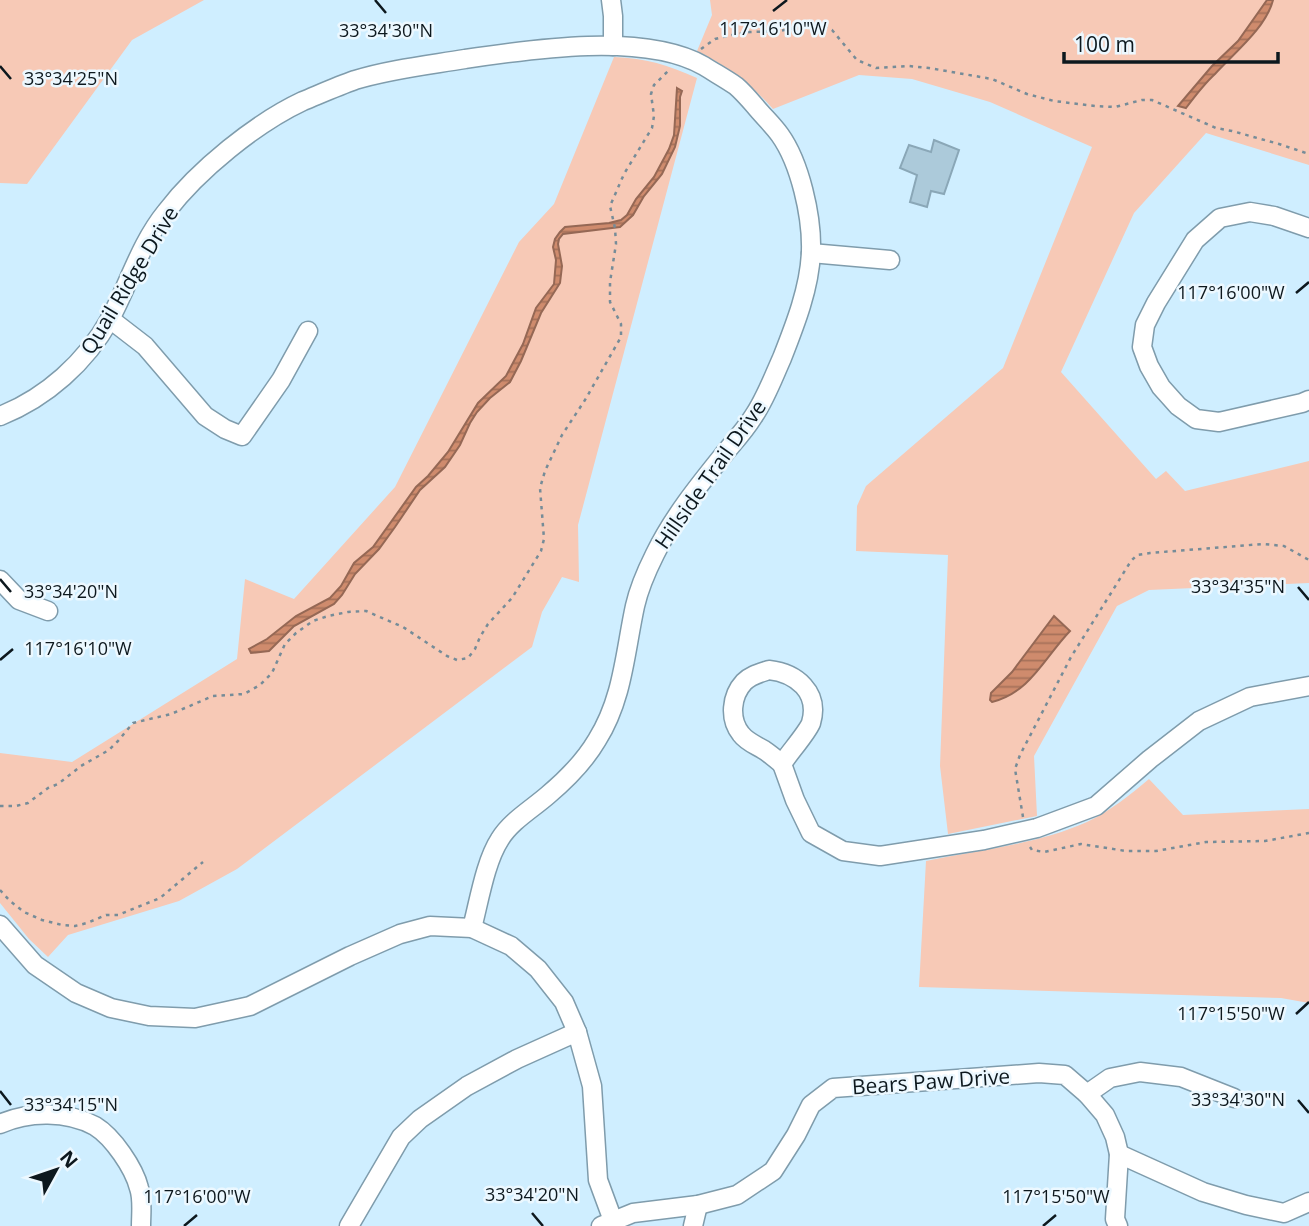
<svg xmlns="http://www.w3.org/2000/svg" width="1309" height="1226" font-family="'Open Sans',sans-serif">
	<defs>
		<pattern id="water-rules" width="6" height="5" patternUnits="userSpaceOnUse" patternTransform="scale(1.75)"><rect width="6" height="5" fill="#cf8b6d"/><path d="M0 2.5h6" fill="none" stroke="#a67159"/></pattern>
	</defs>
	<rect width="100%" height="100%" fill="#cfeeff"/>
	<!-- green -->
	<g fill="#f7c9b6">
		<path d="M 0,0 L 204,0 L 132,40 L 27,184 L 0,183 Z"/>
		<path d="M 710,0 L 1309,0 L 1309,165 L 1206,133 L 1134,213 L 1061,372 L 1156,479 L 1166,471 L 1185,491 L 1309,461 L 1309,583 L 1149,590 L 1117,606 L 1034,756 L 1037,816 L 948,834 L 940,766 L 948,555 L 856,551 L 857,506 L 866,486 L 1003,368 L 1092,147 L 990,102 L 912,79 L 859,75 L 773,109 C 750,83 728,67 697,51 L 712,15 Z"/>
		<path d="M 614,57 C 646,58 668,65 697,78 L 578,525 L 579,582 L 562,577 L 542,612 L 532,647 L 237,869 L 179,901 L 68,935 L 48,957 L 29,939 L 0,903 L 0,753 L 72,762 L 237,659 L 245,579 L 294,599 L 395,487 L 519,242 L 554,204 Z"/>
		<path d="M 1149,779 L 1183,815 L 1309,809 L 1309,1003 L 1281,998 L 919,987 L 926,861 C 979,850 1038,844 1087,822 C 1110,811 1130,795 1149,779 Z"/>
	</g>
	<!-- water -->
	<g fill="url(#water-rules)" stroke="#956855" stroke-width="2">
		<path d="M 1267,0 L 1273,0 C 1266,28 1234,53 1215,74 C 1204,84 1195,96 1186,108 L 1178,106 L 1212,66 L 1238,41 Z"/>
		<path d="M 677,88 L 682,91 L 680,97 L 680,126 L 675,147 L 662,174 L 644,196 L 633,215 L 620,227 L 563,234 L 559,239 L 558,244 L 562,266 L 560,283 L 541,313 L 521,361 L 510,382 L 490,398 L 477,412 L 470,423 L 460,445 L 445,467 L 420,490 L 395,527 L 379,549 L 355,574 L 342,595 L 334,604 L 294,626 L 269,651 L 251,653 L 249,649 L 267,639 L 296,616 L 330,598 L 341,586 L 354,563 L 373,547 L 416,487 L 428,476 L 448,452 L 478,403 L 506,376 L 523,344 L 536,308 L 554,284 L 556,260 L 553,247 L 555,239 L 560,232 L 565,227 L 609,223 L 621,220 L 627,215 L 636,199 L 654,177 L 669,149 L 674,135 Z"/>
		<path d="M 1054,616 L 1070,631 C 1044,658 1031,692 992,702 L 990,700 L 991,693 L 1012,672 Z"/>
	</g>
	<!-- building -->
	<path fill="#accada" stroke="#8aa7b7" stroke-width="2" d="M 934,140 L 959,150 L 944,194 L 931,191 L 927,207 L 910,202 L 917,175 L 900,168 L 909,145 L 931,152 Z"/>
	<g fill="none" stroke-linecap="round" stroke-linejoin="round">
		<defs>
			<g id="street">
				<path d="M 611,0 L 613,16 L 613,46"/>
				<path d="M 1309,228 L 1274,216 L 1250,212 L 1220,218 L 1195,240 L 1156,303 L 1145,325 L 1142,347 L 1149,366 L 1161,387 L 1178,406 L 1196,419 L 1219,422 L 1302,403 L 1309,400"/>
				<path d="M 811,253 L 890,260"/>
				<path d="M 110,319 L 145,346 L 205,416 L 225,429 L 242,436 L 281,380 L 308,331"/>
				<path d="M 0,416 C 46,398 86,362 110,319 C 129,284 140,244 166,212 C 198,170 256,123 303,101 C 320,94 338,86 355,80 C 391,69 429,65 465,59 C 532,49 645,32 704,66 C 715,73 726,79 736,86 C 743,92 749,99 755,106 C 763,116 773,125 780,135 C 800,163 812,216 811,251 C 810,287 795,325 782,358 C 773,378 765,400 753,417 C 745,430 734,442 724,454 C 699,485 673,517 655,554 C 647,570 639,588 635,606 C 625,652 623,699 597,740 C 584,762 567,779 548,795 C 532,809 511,821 500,839 C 485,862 479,902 472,928"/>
				<path d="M 0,580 L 19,600 L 48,611"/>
				<path d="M 769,670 C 796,673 820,692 811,723 C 807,733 789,753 782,764 C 776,759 770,754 764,750 C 756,745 747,742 741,734 C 729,719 731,696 744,682 C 751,675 760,673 769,670 Z"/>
				<path d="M 782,764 L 795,800 L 811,833 L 843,851 L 880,856 L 984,840 L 1037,828 L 1096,806 L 1150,759 L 1199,721 L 1250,697 L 1309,686"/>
				<path d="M 0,925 L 35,965 L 76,993 L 111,1008 L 149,1016 L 195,1018 L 250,1006 L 350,956 L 400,934 L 430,926 L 472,928 L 511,946 L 538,969 L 564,1002 L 577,1032 L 592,1086 L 598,1180 L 615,1226"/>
				<path d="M 1087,1094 L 1110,1078 L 1140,1072 L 1181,1077 L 1234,1098"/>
				<path d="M 0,1124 C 29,1111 67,1111 95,1126 C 113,1137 134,1168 139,1188 C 143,1199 141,1214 141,1226"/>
				<path d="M 1119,1154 L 1203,1192 L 1246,1205 L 1284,1213 L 1309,1202"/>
				<path d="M 349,1226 L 401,1137 L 420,1119 L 467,1086 L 517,1059 L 577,1032"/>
				<path d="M 601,1226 L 633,1213 L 698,1205 L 737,1195 L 773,1171 L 796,1135 L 811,1105 L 833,1088 L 1039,1073 L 1065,1075 L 1087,1094 L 1105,1115 L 1115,1137 L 1119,1154 L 1115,1219 L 1118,1226"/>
				<path d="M 693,1226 L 698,1205"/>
			</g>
		</defs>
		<!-- street casing -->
		<use href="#street" stroke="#7f9cac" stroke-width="21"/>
		<!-- path -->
		<g stroke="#768c98" stroke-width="2.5" stroke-dasharray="3.5 5" stroke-linecap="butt">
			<path d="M 701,49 L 715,39 L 732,35 L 750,32 L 779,31 L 806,26 L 822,26 L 832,30 L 857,60 L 876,68 L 909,66 L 929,68 L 992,79 L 1027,94 L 1054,101 L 1095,106 L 1115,107 L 1142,100 L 1152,100 L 1216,128 L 1232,131 L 1279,144 L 1309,154"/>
			<path d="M 0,806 L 16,806 L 28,803 L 48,788 L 58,784 L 81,766 L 109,750 L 118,741 L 133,723 L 171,714 L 213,696 L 244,694 L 260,685 L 272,673 L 285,644 L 296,633 L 313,621 L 328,616 L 348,612 L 366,611 L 403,627 L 447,656 L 457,660 L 468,658 L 475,649 L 480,637 L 488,624 L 512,598 L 541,551 L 544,539 L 540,488 L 545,471 L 562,435 L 585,400 L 621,337 L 621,324 L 610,302 L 610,282 L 616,244 L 615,228 L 610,206 L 624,174 L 652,128 L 654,116 L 651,94 L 654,85 L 669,70"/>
			<path d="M 1023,817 L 1015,769 L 1020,755 L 1071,657 L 1131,561 L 1137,555 L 1150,553 L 1263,544 L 1284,546 L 1309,560"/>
			<path d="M 1030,847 L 1032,850 L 1044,852 L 1081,844 L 1126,851 L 1156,851 L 1206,842 L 1265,841 L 1309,833"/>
			<path d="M 0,890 L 10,901 L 24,912 L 42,920 L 62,925 L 75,926 L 87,923 L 106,915 L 118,915 L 160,898 L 203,862"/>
		</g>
		<!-- street -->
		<use href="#street" stroke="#fff" stroke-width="18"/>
	</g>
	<!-- ticks -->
	<path fill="none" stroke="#0d181e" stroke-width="2.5" d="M 375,0 L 386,13M 773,11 L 787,0M 0,66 L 11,79M 1296,293 L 1309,282M 0,579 L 11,592M 1298,587 L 1309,600M 0,660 L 13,649M 1296,1014 L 1309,1002M 0,1091 L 11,1105M 1298,1100 L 1309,1113M 532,1213 L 543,1226M 184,1226 L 197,1215M 1043,1226 L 1056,1215"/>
	<g text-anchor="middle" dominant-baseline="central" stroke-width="5" stroke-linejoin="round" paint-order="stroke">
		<!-- street labels -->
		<g font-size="21" fill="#0d181e" stroke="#ecf8ff">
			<text transform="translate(129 280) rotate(-59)">Quail Ridge Drive</text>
			<text transform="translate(710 474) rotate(-55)">Hillside Trail Drive</text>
			<text transform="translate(931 1081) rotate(-4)">Bears Paw Drive</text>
		</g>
	</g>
	<g font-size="18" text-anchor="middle" fill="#0d181e" stroke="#ecf8ff" stroke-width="5" stroke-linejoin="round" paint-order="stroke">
		<text x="773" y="35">117°16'10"W</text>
		<text x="386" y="37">33°34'30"N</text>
		<text x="71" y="85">33°34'25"N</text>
		<text x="1231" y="299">117°16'00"W</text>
		<text x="1238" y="593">33°34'35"N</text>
		<text x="71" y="598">33°34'20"N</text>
		<text x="78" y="655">117°16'10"W</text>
		<text x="1231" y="1020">117°15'50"W</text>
		<text x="1238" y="1106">33°34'30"N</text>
		<text x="71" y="1111">33°34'15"N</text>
		<text x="532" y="1201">33°34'20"N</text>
		<text x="197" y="1203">117°16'00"W</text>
		<text x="1056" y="1203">117°15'50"W</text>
	</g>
	<!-- north arrow -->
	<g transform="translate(56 1170) rotate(50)" stroke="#ecf8ff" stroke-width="5" paint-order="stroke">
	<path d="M0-5L12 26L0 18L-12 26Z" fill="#0d181e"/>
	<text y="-10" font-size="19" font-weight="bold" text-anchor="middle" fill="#0d181e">N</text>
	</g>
	<!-- scale -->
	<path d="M1064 52v10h214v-10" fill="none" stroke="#0d181e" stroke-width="3.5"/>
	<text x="1074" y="52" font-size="21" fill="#0d181e" stroke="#ecf8ff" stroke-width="5" paint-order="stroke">100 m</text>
</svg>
